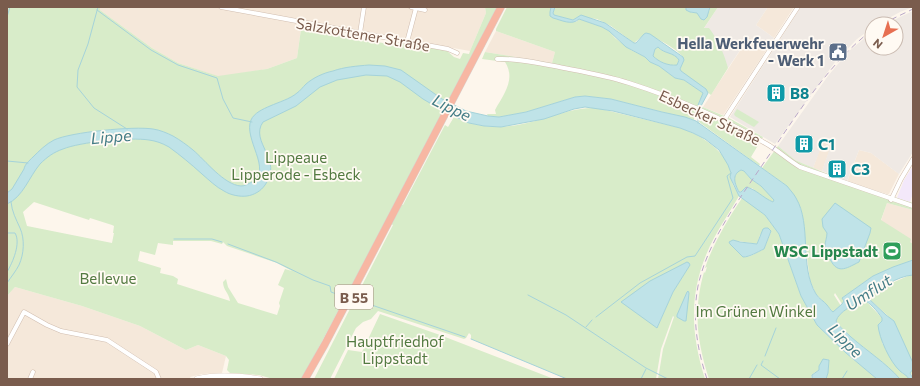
<svg xmlns="http://www.w3.org/2000/svg" width="920" height="386" font-family="Commissioner,sans-serif">
	<rect width="100%" height="100%" fill="#fdf6ec"/>
	<!-- residential -->
	<g fill="#f5e8da">
		<path d="M 100,7 L 485,7 L 486,13 L 470,51 L 302,21 L 297,58 L 267,69 L 220,77 L 178,63 L 152,48 L 100,10 Z"/>
		<path d="M 768,7 L 794,7 L 774,38 L 756,25 Z"/>
		<path d="M 496,31 L 555,52 L 552,63 L 485,52 Z"/>
		<path d="M 749,37 L 767,49 L 724,114 L 723,115 L 703,107 Z"/>
		<path d="M 823,140 L 832,144 L 822,171 L 813,168 Z"/>
		<path d="M 859,150 L 871,153 L 899,174 L 889,194 L 887,194 L 847,182 Z"/>
		<path d="M 887,203 L 913,210 L 913,244 L 881,221 Z"/>
		<path d="M 15,287 L 82,306 L 140,326 L 186,350 L 198,345 L 226,356 L 222,373 L 202,374 L 190,377 L 191,379 L 7,379 L 7,296 Z"/>
	</g>
	<!-- industrial -->
	<g fill="#efe9e4">
		<path d="M 718,7 L 768,7 L 756,25 L 774,38 L 767,49 L 749,37 L 728,68 L 702,50 L 699,36 Z"/>
		<path d="M 801,7 L 913,7 L 900,12 L 878,24 L 872,24 L 872,28 L 857,39 L 835,62 L 775,144 L 730,117 Z"/>
		<path d="M 913,11 L 913,152 L 899,174 L 871,153 L 859,150 L 847,181 L 822,171 L 831,145 L 824,140 L 813,168 L 795,160 L 778,146 L 828,76 L 848,52 L 872,32 L 872,48 L 896,48 L 896,24 L 885,24 Z"/>
	</g>
	<!-- education -->
	<path fill="#f3e8fa" d="M 913,166 L 913,193 L 910,202 L 897,198 L 904,180 Z"/>
	<!-- green -->
	<g fill="#d8ecc9" fill-rule="evenodd">
		<path d="M 7,7 L 100,7 L 100,10 L 152,48 L 178,63 L 218,76 L 267,69 L 297,58 L 301,29 L 383,43 L 390,42 L 446,50 L 454,57 L 460,59 L 463,53 L 469,54 L 470,51 L 486,13 L 485,7 L 497,7 L 396,202 L 403,205 L 445,125 L 448,127 L 454,117 C 464,121 474,125 484,126 C 503,129 527,124 545,118 C 563,113 578,107 597,108 L 680,128 C 700,135 719,146 729,166 C 731,172 731,179 733,185 C 735,188 737,192 739,196 C 731,210 722,223 714,238 C 689,285 689,329 705,379 L 658,379 L 663,349 L 674,317 L 673,316 L 661,349 L 656,379 L 567,379 L 471,339 L 471,335 L 469,333 L 466,338 L 464,339 L 378,311 L 371,319 L 363,322 L 356,328 L 330,379 L 314,379 L 393,225 L 386,221 L 302,379 L 273,379 L 259,375 L 230,373 L 227,370 L 229,360 L 226,356 L 198,345 L 186,350 L 140,326 L 82,306 L 15,287 L 7,296 ZM 34,202 L 89,220 L 90,218 L 112,225 L 114,226 L 113,233 L 114,233 L 112,243 L 27,226 L 23,212 ZM 173,241 L 211,241 L 222,244 L 223,242 L 227,246 L 277,263 L 292,271 L 285,269 L 278,285 L 284,288 L 279,303 L 280,306 L 277,315 L 238,303 L 228,287 L 226,279 L 223,282 C 223,290 229,293 230,301 L 177,284 L 178,279 L 173,276 L 160,273 L 161,268 L 138,261 L 140,251 L 155,255 L 158,243 L 173,245 ZM 687,262 L 690,265 L 673,292 L 658,326 L 641,288 Z"/>
		<path d="M 507,7 L 551,7 L 550,12 L 550,16 L 576,22 L 579,19 L 602,27 L 609,31 L 615,38 L 631,50 L 645,57 L 650,62 L 659,66 L 675,78 L 684,80 L 703,93 L 698,105 L 729,118 L 763,137 L 751,157 L 760,164 L 759,166 L 758,165 L 699,122 L 699,113 L 696,111 L 694,120 L 611,99 L 585,96 L 575,97 L 526,112 L 499,117 L 488,116 L 487,114 L 496,114 L 495,110 C 504,94 516,79 505,62 L 482,59 L 485,52 L 552,63 L 555,52 L 496,31 L 496,29 Z"/>
		<path d="M 555,7 L 686,7 L 692,13 L 697,12 L 701,19 L 709,12 L 710,7 L 718,7 L 704,28 L 709,28 C 718,40 724,53 728,68 L 711,95 L 681,71 L 680,69 L 684,59 C 679,49 657,39 646,33 L 634,43 L 611,26 L 597,19 L 578,17 L 573,20 L 554,15 L 553,13 Z"/>
		<path d="M 658,47 C 663,54 674,52 679,59 L 677,65 C 668,66 659,62 653,56 L 655,49 Z"/>
		<path d="M 737,109 L 759,122 L 754,127 L 752,126 L 735,116 L 734,114 Z"/>
		<path d="M 778,146 L 795,160 L 804,164 L 847,182 L 913,203 L 913,210 L 887,203 L 881,220 L 911,239 L 910,242 L 913,244 L 913,260 L 873,276 L 842,298 L 844,301 L 842,304 L 835,293 L 834,295 L 841,306 L 833,312 L 816,294 L 810,281 L 801,209 L 787,186 L 762,168 Z"/>
		<path d="M 741,170 L 744,171 L 751,179 L 761,186 L 775,199 L 773,202 L 762,197 L 752,188 L 739,192 C 735,184 731,175 741,170 Z"/>
		<path d="M 742,198 L 757,208 L 765,215 L 779,234 L 801,296 L 817,325 L 846,353 L 877,379 L 826,379 L 828,373 L 829,360 L 827,359 C 822,363 819,364 819,370 L 814,373 L 811,377 L 812,379 L 709,379 C 697,342 693,311 704,272 L 705,273 L 707,267 L 705,268 C 713,244 728,219 742,198 ZM 768,228 L 771,232 L 764,249 C 757,252 750,258 743,257 L 730,244 L 738,241 L 757,244 L 760,235 Z"/>
		<path d="M 910,275 L 913,275 L 913,378 L 888,316 L 867,297 L 883,287 Z"/>
		<path d="M 863,300 L 865,300 L 882,318 L 882,343 L 903,374 L 907,375 L 909,379 L 900,379 C 886,363 867,351 851,337 C 846,332 840,327 836,321 C 839,311 854,305 863,300 Z"/>
		<path d="M 380,314 L 440,335 L 554,379 L 334,379 L 348,350 L 362,352 Z"/>
	</g>
	<!-- water -->
	<g fill="#bfe3e8" stroke="#a5d3da" fill-rule="evenodd">
		<path d="M 551,7 L 555,7 L 553,13 L 554,15 L 573,20 L 581,15 L 605,23 L 634,43 L 636,43 L 644,34 L 646,33 L 650,34 L 683,57 L 684,60 L 680,69 L 681,71 L 706,89 L 708,93 L 701,106 L 698,105 L 703,93 L 684,80 L 675,78 L 659,66 L 650,62 L 645,57 L 626,47 L 609,31 L 602,27 L 579,19 C 572,26 561,20 553,18 L 550,16 L 550,12 ZM 658,47 C 664,54 674,52 679,60 L 677,65 C 668,66 659,62 653,56 L 655,49 Z"/>
		<path d="M 686,7 L 710,7 L 707,17 L 704,20 L 701,19 L 697,13 L 690,12 L 686,10 Z"/>
		<path d="M 369,65 L 385,66 L 401,70 L 442,99 L 466,111 L 488,116 L 499,117 L 526,112 L 575,97 L 585,96 L 611,99 L 662,112 L 685,117 L 696,121 L 787,186 C 790,190 794,194 796,198 C 812,225 799,266 816,294 C 819,299 824,301 827,305 C 829,307 830,310 833,312 L 842,304 L 844,301 L 842,298 L 873,276 L 893,267 L 913,260 L 913,275 C 897,276 880,289 867,297 L 886,315 L 894,321 L 913,363 L 913,369 L 910,373 L 913,379 L 909,379 C 907,375 903,374 900,371 C 890,362 879,338 878,325 L 882,321 L 882,318 C 877,311 870,302 863,300 C 854,305 839,311 836,321 C 840,328 846,332 851,337 C 867,351 886,363 900,379 L 877,379 L 846,353 L 817,325 L 801,296 L 779,234 L 765,215 L 739,196 L 730,177 L 731,173 L 728,165 L 719,150 L 705,139 L 693,133 L 680,128 L 613,111 L 585,107 L 574,109 L 544,119 L 517,124 L 501,127 L 484,126 L 469,123 L 447,113 L 423,99 L 400,82 L 387,76 L 366,75 L 337,80 L 320,87 L 296,106 L 263,122 C 249,142 284,160 265,185 C 261,191 254,195 247,196 C 240,197 230,195 224,191 C 216,187 209,180 202,174 C 191,164 180,155 169,147 C 162,143 156,141 149,140 C 130,137 80,142 63,149 C 54,152 47,157 40,164 C 29,177 23,197 7,204 L 7,193 L 12,189 L 24,169 C 25,164 29,161 33,157 C 39,151 46,144 54,140 C 71,132 134,126 153,129 C 160,130 167,133 173,136 C 180,140 187,145 193,150 C 205,160 224,185 241,186 C 245,186 248,184 252,182 C 273,170 243,139 251,120 C 254,113 263,109 270,106 C 279,102 290,99 297,93 C 300,91 303,87 306,84 C 313,78 323,73 333,71 C 344,67 357,66 369,65 ZM 741,170 L 744,171 L 751,179 L 761,186 L 774,200 L 773,202 C 763,198 756,189 746,187 L 741,192 L 739,192 C 735,184 731,175 741,170 Z"/>
		<path d="M 835,203 L 871,228 L 870,233 L 859,262 C 845,269 837,275 829,257 C 828,254 825,249 825,246 C 825,242 827,237 827,233 L 823,227 L 822,219 Z"/>
		<path d="M 765,228 L 768,228 L 771,231 L 764,249 C 757,252 750,257 743,257 L 730,244 L 729,242 L 733,240 L 740,242 L 757,244 L 763,229 Z"/>
		<path d="M 687,262 L 689,263 L 690,265 L 673,292 L 657,328 L 621,302 L 650,281 Z"/>
		<path d="M 688,291 L 689,293 L 686,321 L 684,321 L 677,317 L 677,315 L 687,292 Z"/>
		<path d="M 823,359 L 829,360 L 828,373 L 826,379 L 812,379 L 812,375 L 819,370 L 819,366 Z"/>
	</g>
	<g fill="none" stroke-linecap="round" stroke-linejoin="round">
		<!-- stream -->
		<g stroke="#a5d3da" stroke-width="1">
			<path d="M 98,7 L 88,44 L 78,70 L 77,87 L 94,108 L 127,129"/>
			<path d="M 97,10 L 151,50 L 178,65 L 217,78 L 223,99 L 233,118 L 252,122"/>
			<path d="M 7,17 L 10,7"/>
			<path d="M 698,110 L 698,123"/>
			<path d="M 7,161 L 28,163"/>
			<path d="M 7,233 L 15,233 C 21,243 13,262 7,272"/>
			<path d="M 174,239 L 212,239 L 222,242"/>
			<path d="M 228,244 L 276,262 L 313,280 L 330,286 L 331,292 L 342,296"/>
			<path d="M 7,283 C 11,277 16,271 19,265 C 24,254 25,239 20,228 C 16,219 12,212 11,202"/>
			<path d="M 528,295 L 566,315 L 646,368 L 668,379"/>
			<path d="M 357,300 L 465,337"/>
			<path d="M 596,317 L 640,283 L 687,257 L 695,256 L 733,198 L 727,176 L 731,173"/>
			<path d="M 586,327 L 592,320"/>
			<path d="M 471,339 L 567,379"/>
			<path d="M 765,356 L 776,328"/>
			<path d="M 763,361 L 761,365 L 780,379"/>
			<path d="M 641,379 L 646,369"/>
			<path d="M 749,379 L 757,365"/>
			<path d="M 842,379 L 847,371"/>
		</g>
		<defs>
			<g id="street">
				<path d="M 221,7 L 448,49 L 457,53"/>
				<path d="M 411,7 L 425,10"/>
				<path d="M 360,33 L 364,7"/>
				<path d="M 407,42 L 416,8"/>
				<path d="M 497,59 C 519,58 542,64 564,68 C 585,72 608,76 629,83 C 676,98 722,118 765,143 C 778,150 788,160 800,167 L 913,206"/>
				<path d="M 724,120 L 798,7"/>
				<path d="M 891,200 L 901,179 L 913,159"/>
				<path d="M 7,344 L 24,312 L 47,325 L 61,331 L 107,340 L 156,372 L 159,379"/>
				<path d="M 30,379 L 33,372"/>
			</g>
			<path id="secondary" d="M 197,379 C 217,374 240,376 260,379"/>
			<path id="highway" d="M 305,379 L 325,344 L 501,7"/>
		</defs>
		<!-- street casing -->
		<use href="#street" stroke="#d1beb0" stroke-width="5"/>
		<!-- secondary casing -->
		<use href="#secondary" stroke="#d6c0b0" stroke-width="6"/>
		<!-- highway casing -->
		<use href="#highway" stroke="#dad1cd" stroke-width="8"/>
		<!-- street -->
		<use href="#street" stroke="#fff" stroke-width="4"/>
		<!-- secondary -->
		<use href="#secondary" stroke="#fff" stroke-width="5.5"/>
		<!-- highway -->
		<use href="#highway" stroke="#f7b7a3" stroke-width="7"/>
		<!-- rail -->
		<g stroke="#b9a8c9" stroke-width="1" stroke-dasharray="6 4" stroke-linecap="butt">
			<path d="M 882,24 L 913,9"/>
			<path d="M 707,379 C 697,349 692,318 698,286 C 708,240 739,200 765,161 C 797,115 827,65 872,30"/>
		</g>
	</g>
	<!-- icons -->
	<defs>
		<symbol id="civic-square" viewBox="-11 -11 22 22"><rect x="-9" y="-9" width="18" height="18" rx="4" fill="#5c6f8a" stroke="#fffaf3"/><path d="M-.6-6.5H3V-4.5H.6V-3L4-1V1h2V6H-6V1h2V-1L-.6-3ZM-1.2 2.5V6h2.4V2.5Z" fill="#fff"/></symbol>
		<symbol id="building-square" viewBox="-11 -11 22 22"><rect x="-9" y="-9" width="18" height="18" rx="4" fill="#0f9aa8" stroke="#fffaf3"/><path d="M-4-6H4V6H1V3H-1V6H-4ZM-2.5-4.3h1.7v1.8h-1.7ZM.8-4.3h1.7v1.8H.8ZM-2.5-1h1.7V.8h-1.7ZM.8-1h1.7V.8H.8Z" fill="#fff"/></symbol>
		<symbol id="stadium-square" viewBox="-11 -11 22 22"><rect x="-9" y="-9" width="18" height="18" rx="4" fill="#2e9e5b" stroke="#fffaf3"/><path d="M0-5a6.5 5 0 1 0 0 10a6.5 5 0 1 0 0-10ZM-3.5-1.8h7v3.6h-7Z" fill="#fff"/></symbol>
	</defs>
	<g fill-rule="evenodd">
		<use href="#civic-square" x="827" y="41" width="22" height="22"/>
		<use href="#building-square" x="765" y="82" width="22" height="22"/>
		<use href="#building-square" x="793" y="133" width="22" height="22"/>
		<use href="#building-square" x="826" y="158" width="22" height="22"/>
		<use href="#stadium-square" x="881" y="240" width="22" height="22"/>
	</g>
	<g text-anchor="middle" dominant-baseline="central" stroke-width="3.5" stroke-linejoin="round" paint-order="stroke">
		<!-- shield labels -->
		<rect fill="#fffaf3" stroke="#a28b7f" stroke-width="1" x="335" y="285" width="38" height="24" rx="3"/>
		<g font-size="14" font-weight="bold" fill="#7a5c4d">
			<text x="354" y="297">B 55</text>
		</g>
		<!-- street labels -->
		<g font-size="15" fill="#7a5c4d" stroke="#fffaf3">
			<text transform="translate(363 34) rotate(10)">Salzkottener Straße</text>
			<text transform="translate(710 117) rotate(25)">Esbecker Straße</text>
		</g>
		<!-- service labels -->
		<g font-size="15" font-weight="bold" fill="#4e5e75" stroke="#fffaf3" text-anchor="end">
			<text x="824" y="43">Hella Werkfeuerwehr<tspan x="824" dy="17">- Werk 1</tspan></text>
		</g>
		<!-- culture labels -->
		<g font-size="15" font-weight="bold" fill="#0d838f" stroke="#fffaf3" text-anchor="start">
			<text x="790" y="93">B8</text>
			<text x="818" y="144">C1</text>
			<text x="851" y="169">C3</text>
		</g>
		<!-- park labels -->
		<g font-size="15" fill="#537a41" stroke="#fffaf3">
			<text x="296" y="157">Lippeaue<tspan x="296" dy="17">Lipperode - Esbeck</tspan></text>
			<text x="108" y="278">Bellevue</text>
			<text x="756" y="311">Im Grünen Winkel</text>
			<text x="395" y="341">Hauptfriedhof<tspan x="395" dy="17">Lippstadt</tspan></text>
		</g>
		<!-- leisure labels -->
		<g font-size="15" font-weight="bold" fill="#27864d" stroke="#fffaf3" text-anchor="end">
			<text x="878" y="251">WSC Lippstadt</text>
		</g>
		<!-- water labels -->
		<g font-size="16" font-style="italic" fill="#437c86" stroke="#fffaf3">
			<text transform="translate(452 107) rotate(26)">Lippe</text>
			<text transform="translate(111 136) rotate(-5)">Lippe</text>
			<text transform="translate(868 292) rotate(-33)">Umflut</text>
			<text transform="translate(846 340) rotate(45)">Lippe</text>
		</g>
	</g>
	<!-- border -->
	<rect width="920" height="386" fill="none" stroke="#7a5c4d" stroke-width="16"/>
	<!-- north arrow -->
	<g transform="translate(884 36) rotate(219)"><circle r="19" fill="#fffaf3" stroke="#cabbb1"/>
	<path d="M0-3L7 15L0 10L-7 15Z" fill="#e76f51"/>
	<text y="-6" font-size="11" font-weight="bold" text-anchor="middle" fill="#7a5c4d">N</text>
	</g>
</svg>
